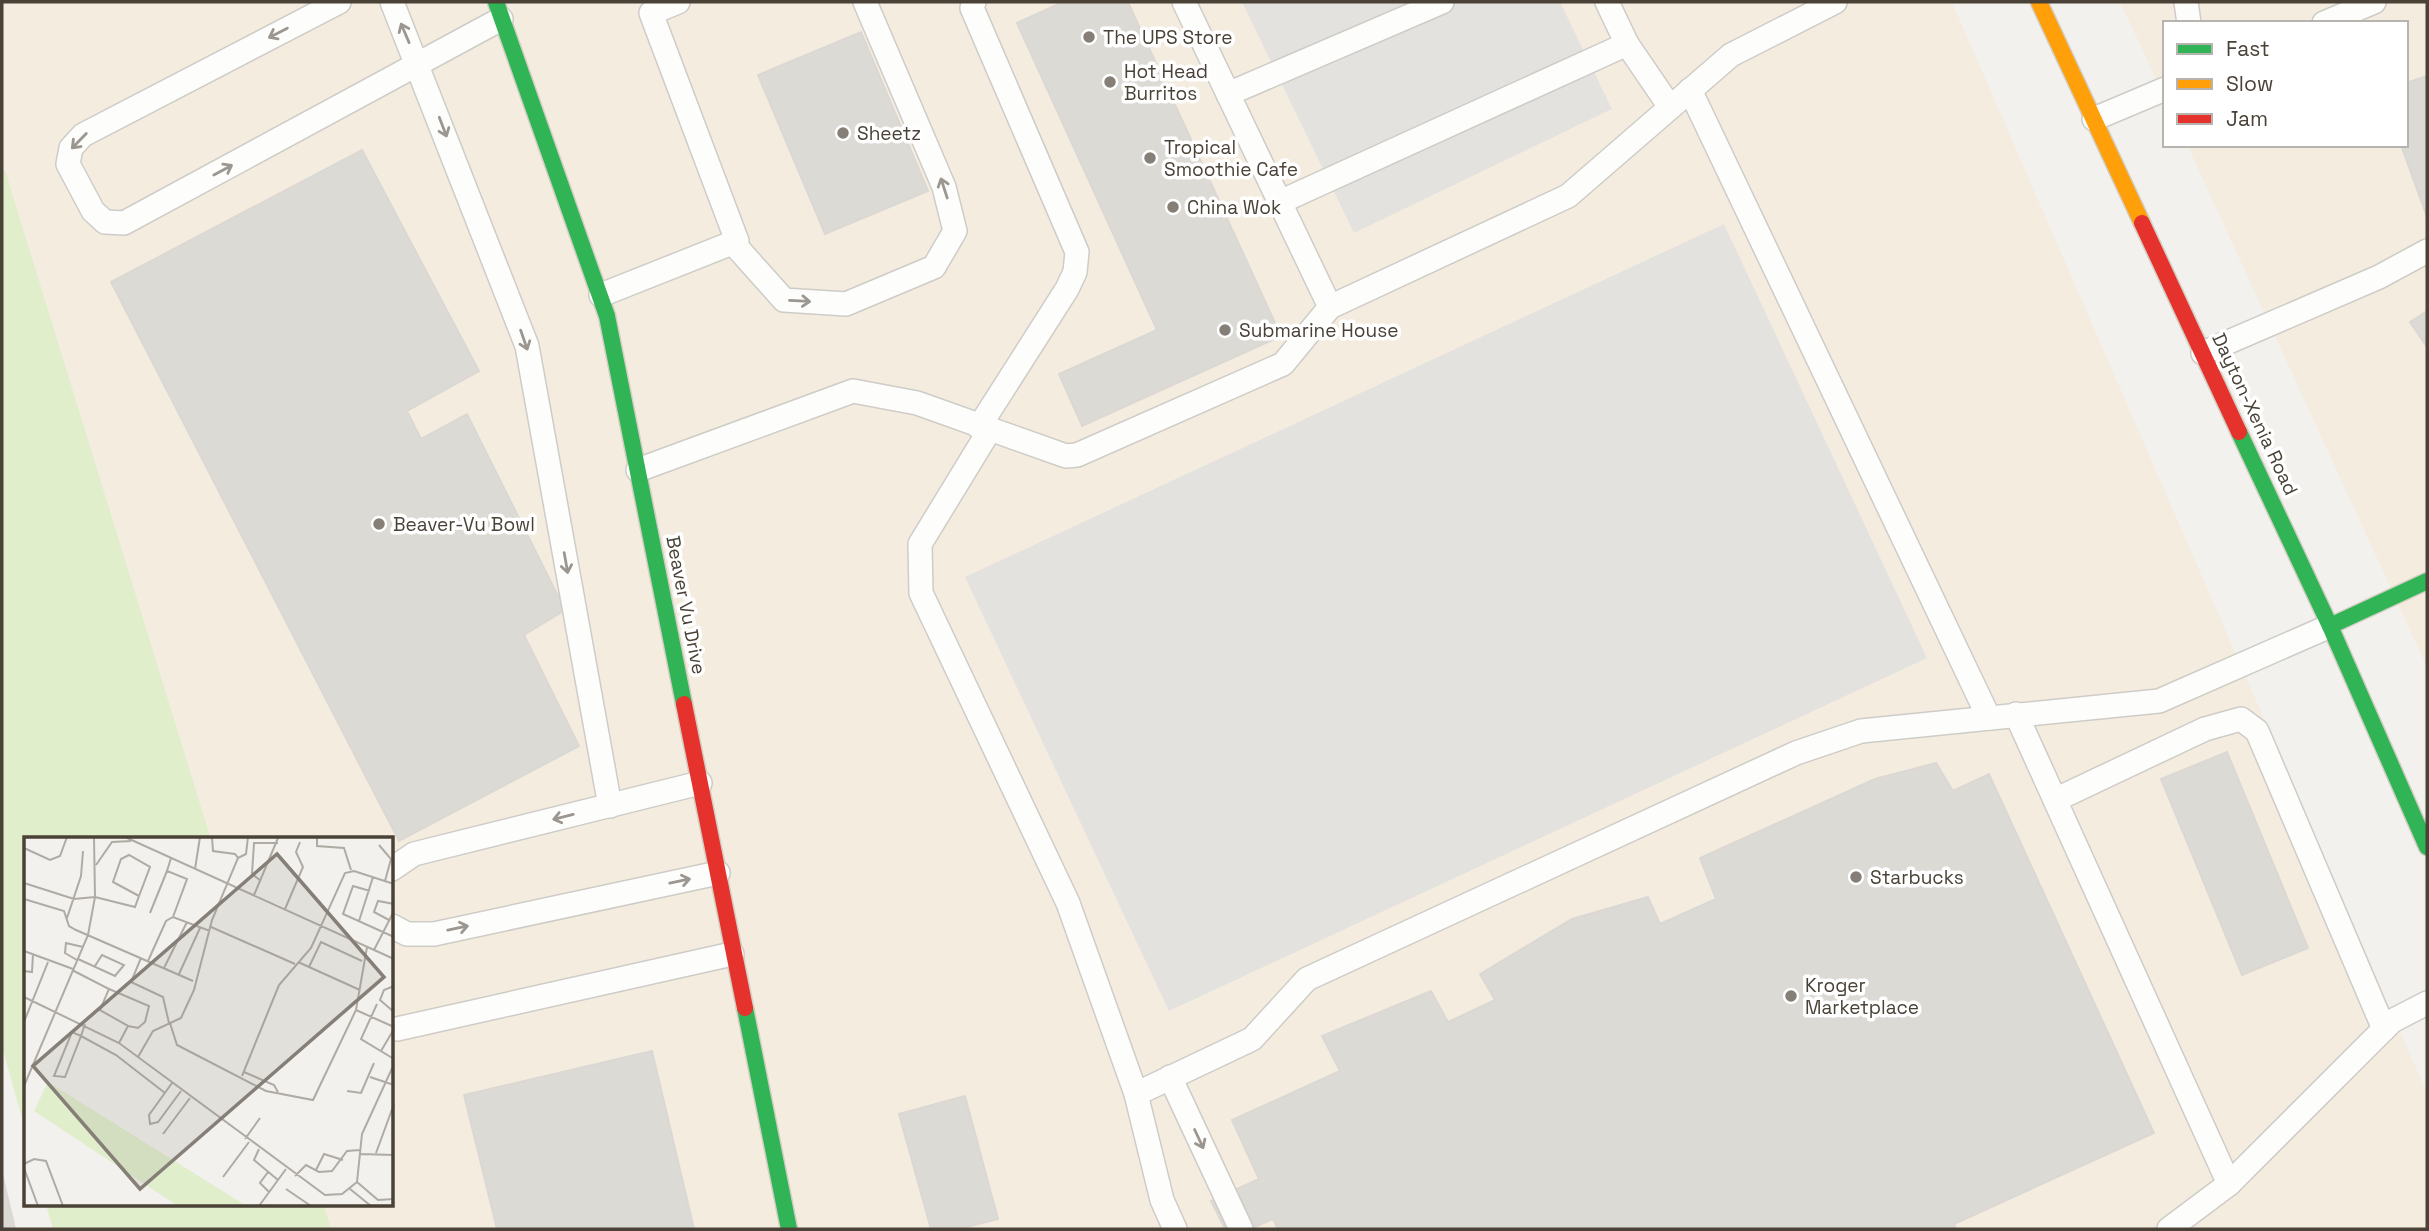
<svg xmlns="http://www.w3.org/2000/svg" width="2429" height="1231" font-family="'Space Grotesk',sans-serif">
	<rect width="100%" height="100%" fill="#f2f1ed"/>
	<!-- commercial -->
	<g fill="#f5ece0">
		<path d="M 2,2 L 1952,2 L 2427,1093 L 2427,1229 L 331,1229 L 324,1205 L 392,1205 L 392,839 L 211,839 L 2,160 Z"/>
		<path d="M 2120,2 L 2427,2 L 2427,667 L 2187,145 L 2406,145 L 2406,23 L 2165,23 L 2165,98 Z"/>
	</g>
	<!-- green -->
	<g fill="#e1eecc">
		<path d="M 5,170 L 211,839 L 26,839 L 26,1133 L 2,1046 L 2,171 Z"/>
		<path d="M 46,1205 L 324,1205 L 331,1229 L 53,1229 Z"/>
	</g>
	<!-- parking -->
	<g fill="#e4e2de">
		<path d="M 1242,2 L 1560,2 L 1612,109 L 1354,233 Z"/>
		<path d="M 1724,224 L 1927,658 L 1169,1011 L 965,577 Z"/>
	</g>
	<!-- building -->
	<g fill="#dcdad5" stroke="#dbd8d3" stroke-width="2">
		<path d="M 1063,2 L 1128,2 L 1281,336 L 1082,426 L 1059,374 L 1157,330 L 1017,23 Z"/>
		<path d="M 861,32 L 928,191 L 825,234 L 758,75 Z"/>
		<path d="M 2427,76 L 2427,217 L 2401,145 L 2406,145 L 2406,83 Z"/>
		<path d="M 362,150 L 479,371 L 407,411 L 421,439 L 467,414 L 565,610 L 524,635 L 579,746 L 399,841 L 111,282 Z"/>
		<path d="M 2427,311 L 2427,347 L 2410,322 Z"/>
		<path d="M 2227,752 L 2308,948 L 2242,975 L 2161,779 Z"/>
		<path d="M 1936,763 L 1953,791 L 1989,774 L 2154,1133 L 1954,1224 L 1956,1229 L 1278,1229 L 1273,1219 L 1250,1229 L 1225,1229 L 1211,1201 L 1259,1179 L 1232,1120 L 1340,1071 L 1322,1036 L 1431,991 L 1448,1022 L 1495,1000 L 1480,974 L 1572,919 L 1648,897 L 1660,924 L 1716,899 L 1700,858 L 1875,779 Z"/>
		<path d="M 652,1051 L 694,1229 L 497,1229 L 464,1095 Z"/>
		<path d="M 965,1096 L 998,1219 L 959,1229 L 931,1229 L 899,1114 Z"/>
		<path d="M 2,1174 L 15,1229 L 2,1229 Z"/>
	</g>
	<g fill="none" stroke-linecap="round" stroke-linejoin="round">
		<defs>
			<g id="lane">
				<path d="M 339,2 L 83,135 L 71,148 L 68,164 L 93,211 L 105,222 L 124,223 L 501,19"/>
				<path d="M 392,2 L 527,346 L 610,806"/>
				<path d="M 974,2 L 972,8 L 1077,252 L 1075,272 L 1067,289 L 979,427"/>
				<path d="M 1184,2 L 1330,307"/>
				<path d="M 1607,2 L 1627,44 L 1670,107"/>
				<path d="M 2186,2 L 2189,23"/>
				<path d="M 2324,23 L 2374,2"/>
				<path d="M 1690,90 L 1989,718"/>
				<path d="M 1228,94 L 1442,2"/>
				<path d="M 2094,119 L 2165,89"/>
				<path d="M 1280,202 L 1627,44"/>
				<path d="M 733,243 L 784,300 L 846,304 L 934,267 L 955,231 L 944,187 L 865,2"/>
				<path d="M 601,295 L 737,241 L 651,13 L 678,2"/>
				<path d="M 2203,353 L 2379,277 L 2427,251"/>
				<path d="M 989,431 L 920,544 L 921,593 L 1068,903 L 1136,1094 L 1162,1200 L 1175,1229"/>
				<path d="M 638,470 L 853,391 L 917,403 L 1066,456 L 1077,455 L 1283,364 L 1330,307 L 1568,196 L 1731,55 L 1835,2"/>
				<path d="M 2016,714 L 2229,1184"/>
				<path d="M 2055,800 L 2205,729 L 2241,719 L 2257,731 L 2384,1029"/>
				<path d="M 392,869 L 414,854 L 700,783"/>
				<path d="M 392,926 L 407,934 L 434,934 L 718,873"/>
				<path d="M 397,1029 L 732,954"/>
				<path d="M 1170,1077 L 1241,1229"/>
				<path d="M 1136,1094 L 1252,1039 L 1307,979 L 1796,753 L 1861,731 L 2159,701 L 2330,626"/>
				<path d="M 2169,1229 L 2229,1184 L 2392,1021 L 2427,1003"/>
			</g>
			<g id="fast">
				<path d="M 496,2 L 607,316 L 684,704"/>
				<path d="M 2239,432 L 2330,626 L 2427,847"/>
				<path d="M 2330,626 L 2427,581"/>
				<path d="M 745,1008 L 789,1229"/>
			</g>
			<path id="slow" d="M 2039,2 L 2142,223"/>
			<g id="jam">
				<path d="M 2142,223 L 2239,432"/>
				<path d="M 684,704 L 745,1008"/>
			</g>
		</defs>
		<!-- lane casing -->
		<use href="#lane" stroke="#ceccc7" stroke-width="26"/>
		<!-- fast casing -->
		<use href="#fast" stroke="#d2cec3" stroke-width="19"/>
		<!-- slow casing -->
		<use href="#slow" stroke="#d2cec3" stroke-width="19"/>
		<!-- jam casing -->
		<use href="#jam" stroke="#d2cec3" stroke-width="19"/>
		<!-- lane -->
		<use href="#lane" stroke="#fdfdfc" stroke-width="23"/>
		<!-- fast -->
		<use href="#fast" stroke="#30b455" stroke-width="16"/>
		<!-- slow -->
		<use href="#slow" stroke="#ff9f0a" stroke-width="16"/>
		<!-- jam -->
		<use href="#jam" stroke="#e5322d" stroke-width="16"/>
	</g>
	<!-- one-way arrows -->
	<defs><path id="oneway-shaft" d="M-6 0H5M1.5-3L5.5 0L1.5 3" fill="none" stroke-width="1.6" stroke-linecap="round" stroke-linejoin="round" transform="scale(1.75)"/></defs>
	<g stroke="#9b9690">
		<use href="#oneway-shaft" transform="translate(278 33) rotate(153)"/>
		<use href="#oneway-shaft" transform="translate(405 33) rotate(-113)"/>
		<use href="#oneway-shaft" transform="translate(443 127) rotate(69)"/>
		<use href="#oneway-shaft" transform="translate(79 141) rotate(134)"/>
		<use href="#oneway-shaft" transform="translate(223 170) rotate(-28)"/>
		<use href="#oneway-shaft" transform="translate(944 188) rotate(-108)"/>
		<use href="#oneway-shaft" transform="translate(800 301) rotate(3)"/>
		<use href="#oneway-shaft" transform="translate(524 340) rotate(71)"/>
		<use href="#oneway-shaft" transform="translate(566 563) rotate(80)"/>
		<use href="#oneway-shaft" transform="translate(563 817) rotate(166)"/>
		<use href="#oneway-shaft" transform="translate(680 881) rotate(-12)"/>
		<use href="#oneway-shaft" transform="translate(458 928) rotate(-12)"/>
		<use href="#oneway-shaft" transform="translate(1199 1139) rotate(65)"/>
	</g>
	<!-- markers -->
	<g fill="#857f77" stroke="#fff" stroke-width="2.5">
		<circle cx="1089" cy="37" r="7"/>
		<circle cx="1110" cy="82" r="7"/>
		<circle cx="843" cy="133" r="7"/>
		<circle cx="1150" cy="158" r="7"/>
		<circle cx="1173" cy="207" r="7"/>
		<circle cx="1225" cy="330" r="7"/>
		<circle cx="379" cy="524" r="7"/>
		<circle cx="1856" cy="877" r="7"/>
		<circle cx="1791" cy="996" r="7"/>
	</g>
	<g text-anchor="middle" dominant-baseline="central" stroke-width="7" stroke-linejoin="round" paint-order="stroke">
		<!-- poi labels -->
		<g font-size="19" fill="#4a4237" stroke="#fff" text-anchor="start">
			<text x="1103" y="37">The UPS Store</text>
			<text x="1124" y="71">Hot Head<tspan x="1124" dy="22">Burritos</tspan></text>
			<text x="857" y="133">Sheetz</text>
			<text x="1164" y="147">Tropical<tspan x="1164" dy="22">Smoothie Cafe</tspan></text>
			<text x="1187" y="207">China Wok</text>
			<text x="1239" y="330">Submarine House</text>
			<text x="393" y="524">Beaver-Vu Bowl</text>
			<text x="1870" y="877">Starbucks</text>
			<text x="1805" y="985">Kroger<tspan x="1805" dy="22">Marketplace</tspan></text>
		</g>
		<!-- street labels -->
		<g font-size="19" fill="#4a4237" stroke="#fff">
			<text transform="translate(2255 414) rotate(65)">Dayton-Xenia Road</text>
			<text transform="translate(686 605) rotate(79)">Beaver Vu Drive</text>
		</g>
	</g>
	<!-- overview -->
	<g transform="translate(24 837)">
		<rect width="369" height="369" fill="#f2f1ed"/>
		<path d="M 24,245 L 221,368 L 154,369 L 10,274 Z" fill="#e1eecc"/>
		<path fill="none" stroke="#afaba4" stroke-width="2" d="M 101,0 L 370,122M 293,0 L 293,9 L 320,11 L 327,33M 355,8 L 367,22 L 361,44M 0,11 L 26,23 L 36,19 L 43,0M 147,21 L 143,34 L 163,42 L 149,80M 214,21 L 222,17 L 224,0M 72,28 L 88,5 L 107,4M 171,32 L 176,0M 237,44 L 228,37 L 230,6 L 254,6M 0,46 L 50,62 L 71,60 L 111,70 L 115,59 L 126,30 L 105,18 L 97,22 L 89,45 L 115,59M 346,54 L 329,49 L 319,77 L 370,100M 230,58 L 254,1M 0,62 L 40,74 L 45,89 L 52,93 L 169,144M 261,72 L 279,30 L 272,15 L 276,5M 126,76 L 143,34M 43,81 L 57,39 L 59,14M 365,83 L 350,75 L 354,64 L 370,67M 335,84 L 349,40M 187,90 L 271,127M 350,113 L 370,74M 0,114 L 49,132M 117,121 L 107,145 L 139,160 L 145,186M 54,122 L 91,139 L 100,128 L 78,118 L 71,129M 53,123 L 41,116 L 42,106 L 59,110M 124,124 L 142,84 L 149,80 L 186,94M 274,125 L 336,153M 285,130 L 297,105 L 338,124M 140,131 L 163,85M 48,133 L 85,152 L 76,173 L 104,189 L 95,206M 0,134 L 8,135 L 9,117M 155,137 L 176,91M 370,149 L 360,153 L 356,163 L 370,175M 85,152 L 125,169 L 121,185 L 114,191 L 104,189M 0,160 L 95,206 L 301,358 L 318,357 L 333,345 L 338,297 L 370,227M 353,167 L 337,202 L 370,222M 332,173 L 370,190M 0,185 L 24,125M 146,186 L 153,208 L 242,254 L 289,263 L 332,173 L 343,110M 61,187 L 57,199 L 41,240 L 30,239 L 48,195 L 57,199 L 92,218 L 141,256M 357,214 L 370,192M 114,220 L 129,194 L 157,181 L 170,153 L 188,83 L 214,21 L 211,17 L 189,14 L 188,0M 220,235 L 250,248 L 254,255M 218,239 L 255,148 L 287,111 L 321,36 L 330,34 L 370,47M 346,240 L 370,248M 148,246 L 125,278 L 126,287 L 134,285 L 157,254M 0,249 L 64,98 L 71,60 L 70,0M 323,254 L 337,256 L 350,226M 139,297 L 166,261M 221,302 L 236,281M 235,312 L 230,323 L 254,343M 352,316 L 370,267M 336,317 L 370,318M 0,327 L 10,322 L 22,324 L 39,369M 0,331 L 14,369M 292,333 L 300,317 L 319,323M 244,335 L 236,346 L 245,355M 271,339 L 282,328 L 295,335 L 308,334 L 323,314 L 336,313M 199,340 L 225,305M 333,345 L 354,363 L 370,362M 262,352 L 287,369M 326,352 L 347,369M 235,369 L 262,332"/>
		<path fill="#857f77" fill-opacity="0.15" stroke="#857f77" stroke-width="3.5" d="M 253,17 L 360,140 L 116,352 L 9,229 Z"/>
		<rect width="369" height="369" fill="none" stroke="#4a4237" stroke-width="3.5"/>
	</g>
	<!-- border -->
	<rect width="2429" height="1231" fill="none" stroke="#4a4237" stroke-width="7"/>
	<!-- legend -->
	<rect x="2163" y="21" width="245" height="126" fill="#ffffff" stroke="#b7b3af" stroke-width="2"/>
	<rect x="2177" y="44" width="35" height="10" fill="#30b455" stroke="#b7b3af" stroke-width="2"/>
	<text x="2226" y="56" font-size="21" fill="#4a4237">Fast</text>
	<rect x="2177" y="79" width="35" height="10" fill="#ff9f0a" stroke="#b7b3af" stroke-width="2"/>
	<text x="2226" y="91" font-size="21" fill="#4a4237">Slow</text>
	<rect x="2177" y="114" width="35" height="10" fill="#e5322d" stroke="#b7b3af" stroke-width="2"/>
	<text x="2226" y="126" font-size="21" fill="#4a4237">Jam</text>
</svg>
